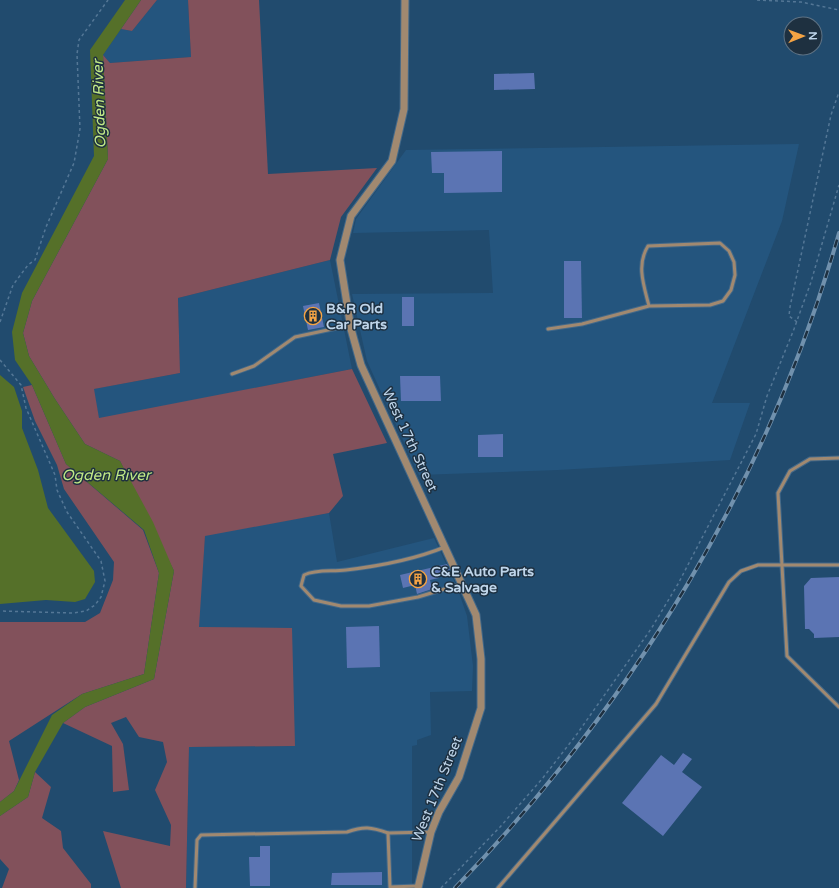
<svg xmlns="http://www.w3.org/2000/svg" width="839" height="888" font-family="'Varela Round',sans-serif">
	<rect width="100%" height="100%" fill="#214b6e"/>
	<!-- built -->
	<g fill="#24557e">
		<path d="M 157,0 L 188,0 L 191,57 L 110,63 L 103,55 L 121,29 L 132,31 Z"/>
		<path d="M 799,144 L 782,221 L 712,403 L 750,403 L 730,460 L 558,470 L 419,475 L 367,361 L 352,294 L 493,293 L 489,230 L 353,233 L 356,219 L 406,150 Z"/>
		<path d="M 330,260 L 352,369 L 99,419 L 93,389 L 180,373 L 178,298 Z"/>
		<path d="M 329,513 L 337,562 L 434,538 L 457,587 L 467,616 L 473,666 L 472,691 L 430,692 L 431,735 L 417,740 L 417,745 L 412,746 L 412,888 L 186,888 L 189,747 L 295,746 L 198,627 L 205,535 Z"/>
	</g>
	<!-- green -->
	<g fill="#82515b">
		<path d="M 141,0 L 157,0 L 132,31 L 121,29 Z"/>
		<path d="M 188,0 L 259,0 L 268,174 L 377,168 L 341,217 L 330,260 L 178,298 L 180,373 L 94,389 L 99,418 L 352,369 L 387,443 L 333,454 L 343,496 L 329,513 L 205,536 L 199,627 L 292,628 L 295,746 L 189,747 L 186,888 L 121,888 L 103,831 L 170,846 L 171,825 L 155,790 L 167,762 L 163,742 L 139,737 L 126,717 L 111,723 L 123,744 L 129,790 L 113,792 L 112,746 L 63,723 L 85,707 L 154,679 L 174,571 L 120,461 L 85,444 L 55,399 L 29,356 L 23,333 L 32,301 L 108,159 L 103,55 L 110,63 L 191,57 Z"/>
		<path d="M 32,385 L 66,464 L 143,530 L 159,573 L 144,674 L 82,694 L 9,741 L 19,780 L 14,791 L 0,802 L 0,622 L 85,622 L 100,613 L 113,580 L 114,562 L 64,489 L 57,465 L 35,421 L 23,387 Z"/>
		<path d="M 35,772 L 51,787 L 42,818 L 61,831 L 63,848 L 91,884 L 91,888 L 2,888 L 9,869 L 0,859 L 0,816 L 28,797 Z"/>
	</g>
	<!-- water -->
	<g fill="#557029">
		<path d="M 125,0 L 141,0 L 103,55 L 108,159 L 32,301 L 23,333 L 29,356 L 55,399 L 85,444 L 120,461 L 153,522 L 174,571 L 154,679 L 85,707 L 63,723 L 35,772 L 28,797 L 0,816 L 0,802 L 14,791 L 52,715 L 82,694 L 144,674 L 159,573 L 144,530 L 66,464 L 32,385 L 15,360 L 12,332 L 22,293 L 94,156 L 90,50 Z"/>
		<path d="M 0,375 L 14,387 L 22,411 L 22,428 L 38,470 L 48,508 L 94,571 L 95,582 L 85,599 L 75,602 L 46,600 L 0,604 Z"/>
	</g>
	<!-- building -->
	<g fill="#5b74b3">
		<path d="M 534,73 L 535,89 L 494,90 L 494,74 Z"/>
		<path d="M 502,151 L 502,192 L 444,193 L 444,173 L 432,173 L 431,152 Z"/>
		<path d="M 564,261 L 581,261 L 582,318 L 564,318 Z"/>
		<rect x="402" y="297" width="12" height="29"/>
		<path d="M 319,303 L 324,327 L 308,330 L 303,306 Z"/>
		<path d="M 400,376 L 440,376 L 441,401 L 401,401 Z"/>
		<path d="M 503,434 L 503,457 L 478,457 L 478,435 Z"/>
		<path d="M 447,564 L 450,570 L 438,573 L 439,578 L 430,580 L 432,589 L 417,594 L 415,585 L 403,588 L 400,575 Z"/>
		<path d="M 839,577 L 839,637 L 814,638 L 814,634 L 809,629 L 805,629 L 804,586 L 811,578 Z"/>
		<path d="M 379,626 L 380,667 L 347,668 L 346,627 Z"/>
		<path d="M 683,753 L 692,759 L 682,772 L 702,787 L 663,836 L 622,803 L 661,755 L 674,765 Z"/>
		<path d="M 260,846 L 270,846 L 270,886 L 250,886 L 249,857 L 260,857 Z"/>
		<path d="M 382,872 L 382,885 L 331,885 L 332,873 Z"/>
	</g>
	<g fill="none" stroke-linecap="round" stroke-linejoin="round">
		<defs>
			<g id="service">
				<path d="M 548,329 L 582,324 L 649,306 L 710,305 L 723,301 L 731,290 L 735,275 L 734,262 L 729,251 L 720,243 L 648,246 C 636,265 644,286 649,306"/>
				<path d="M 232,374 L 254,366 L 295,337 L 351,325"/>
				<path d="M 839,458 L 810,459 L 790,471 L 778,493 L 787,656 L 839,707"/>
				<path d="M 445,547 C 413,560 380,566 346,570 C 332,572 317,569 304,575 L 301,586 L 314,600 L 341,606 L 369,606 L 418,597 L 461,584"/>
				<path d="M 418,886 L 390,887 L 388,833 L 431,832"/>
				<path d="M 195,888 L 197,840 L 201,835 L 347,832 C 364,826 371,827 388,833"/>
				<path d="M 498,888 L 656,704 L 729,582 L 741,571 L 758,565 L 839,565"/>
			</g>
			<path id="tertiary" d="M 405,0 L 404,109 L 392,161 L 351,216 L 340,260 L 351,329 L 361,365 L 476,615 L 481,659 L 481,708 L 459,777 L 439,812 L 431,832 L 418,888"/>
		</defs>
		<!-- service casing -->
		<use href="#service" stroke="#446989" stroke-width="5"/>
		<!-- tertiary casing -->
		<use href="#tertiary" stroke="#446989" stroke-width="9"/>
		<!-- path -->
		<g stroke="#547796" stroke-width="1.5" stroke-dasharray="3 3" stroke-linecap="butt">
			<path d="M 757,0 L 801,2 L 839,10"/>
			<path d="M 0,322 L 13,285 L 28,265 L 35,260 L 46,227 L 74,163 L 80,129 L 77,54 L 79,40 L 108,0"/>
			<path d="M 797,322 L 789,316 L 790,307 L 831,115 L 839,92"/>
			<path d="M 0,360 L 21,385 L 26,408 L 55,475 L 57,490 L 67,512 L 101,561 L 105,581 L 101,597 L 95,605 L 86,611 L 73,613 L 0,611"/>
			<path d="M 441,888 L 500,827 L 542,779 L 577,734 L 651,629 L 678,584 L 756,434 L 767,396 L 794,329 L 811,282 L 839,185"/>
		</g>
		<!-- service -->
		<use href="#service" stroke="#a18970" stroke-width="3"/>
		<!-- tertiary -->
		<use href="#tertiary" stroke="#a18970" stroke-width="7"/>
		<defs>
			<path id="rail" d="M 455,888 C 634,702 768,482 839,233"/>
		</defs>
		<!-- rail casing -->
		<use href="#rail" stroke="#7191ad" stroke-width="4"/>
		<!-- rail -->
		<use href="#rail" stroke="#1e3040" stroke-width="2.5" stroke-dasharray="8" stroke-linecap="butt"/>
	</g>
	<!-- icons -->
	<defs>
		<symbol id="building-ring" viewBox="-11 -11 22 22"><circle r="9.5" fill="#1e3040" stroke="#f4a344" stroke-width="1.5"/><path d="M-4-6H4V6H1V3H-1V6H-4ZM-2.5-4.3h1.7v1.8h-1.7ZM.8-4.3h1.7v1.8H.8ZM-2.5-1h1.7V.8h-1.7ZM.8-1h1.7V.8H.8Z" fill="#f4a344"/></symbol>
	</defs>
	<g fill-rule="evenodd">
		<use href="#building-ring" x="303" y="306" width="20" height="20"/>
		<use href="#building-ring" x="408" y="569" width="20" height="20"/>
	</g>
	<g text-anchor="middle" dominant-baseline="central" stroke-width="3" stroke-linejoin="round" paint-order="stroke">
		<!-- poi labels -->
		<g font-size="14" font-weight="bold" fill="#bfd5ea" stroke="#1e3040" text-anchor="start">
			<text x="326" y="308">B&amp;R Old<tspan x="326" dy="16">Car Parts</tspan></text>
			<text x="431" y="571">C&amp;E Auto Parts<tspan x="431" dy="16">&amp; Salvage</tspan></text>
		</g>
		<!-- street labels -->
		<g font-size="14" fill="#bfd5ea" stroke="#1e3040">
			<text transform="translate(410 440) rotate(65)">West 17th Street</text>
			<text transform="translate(437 789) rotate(-68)">West 17th Street</text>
		</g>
		<!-- water labels -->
		<g font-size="15" font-style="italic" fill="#c1e986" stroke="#1e3040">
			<text transform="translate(99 104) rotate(-92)">Ogden River</text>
			<text x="106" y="475">Ogden River</text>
		</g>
	</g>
	<!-- north arrow -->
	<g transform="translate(803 36) rotate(89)"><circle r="19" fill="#1e3040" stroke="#5e7284"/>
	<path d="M0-3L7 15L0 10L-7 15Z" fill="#f4a344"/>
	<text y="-6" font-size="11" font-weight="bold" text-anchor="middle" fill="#bfd5ea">N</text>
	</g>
</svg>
